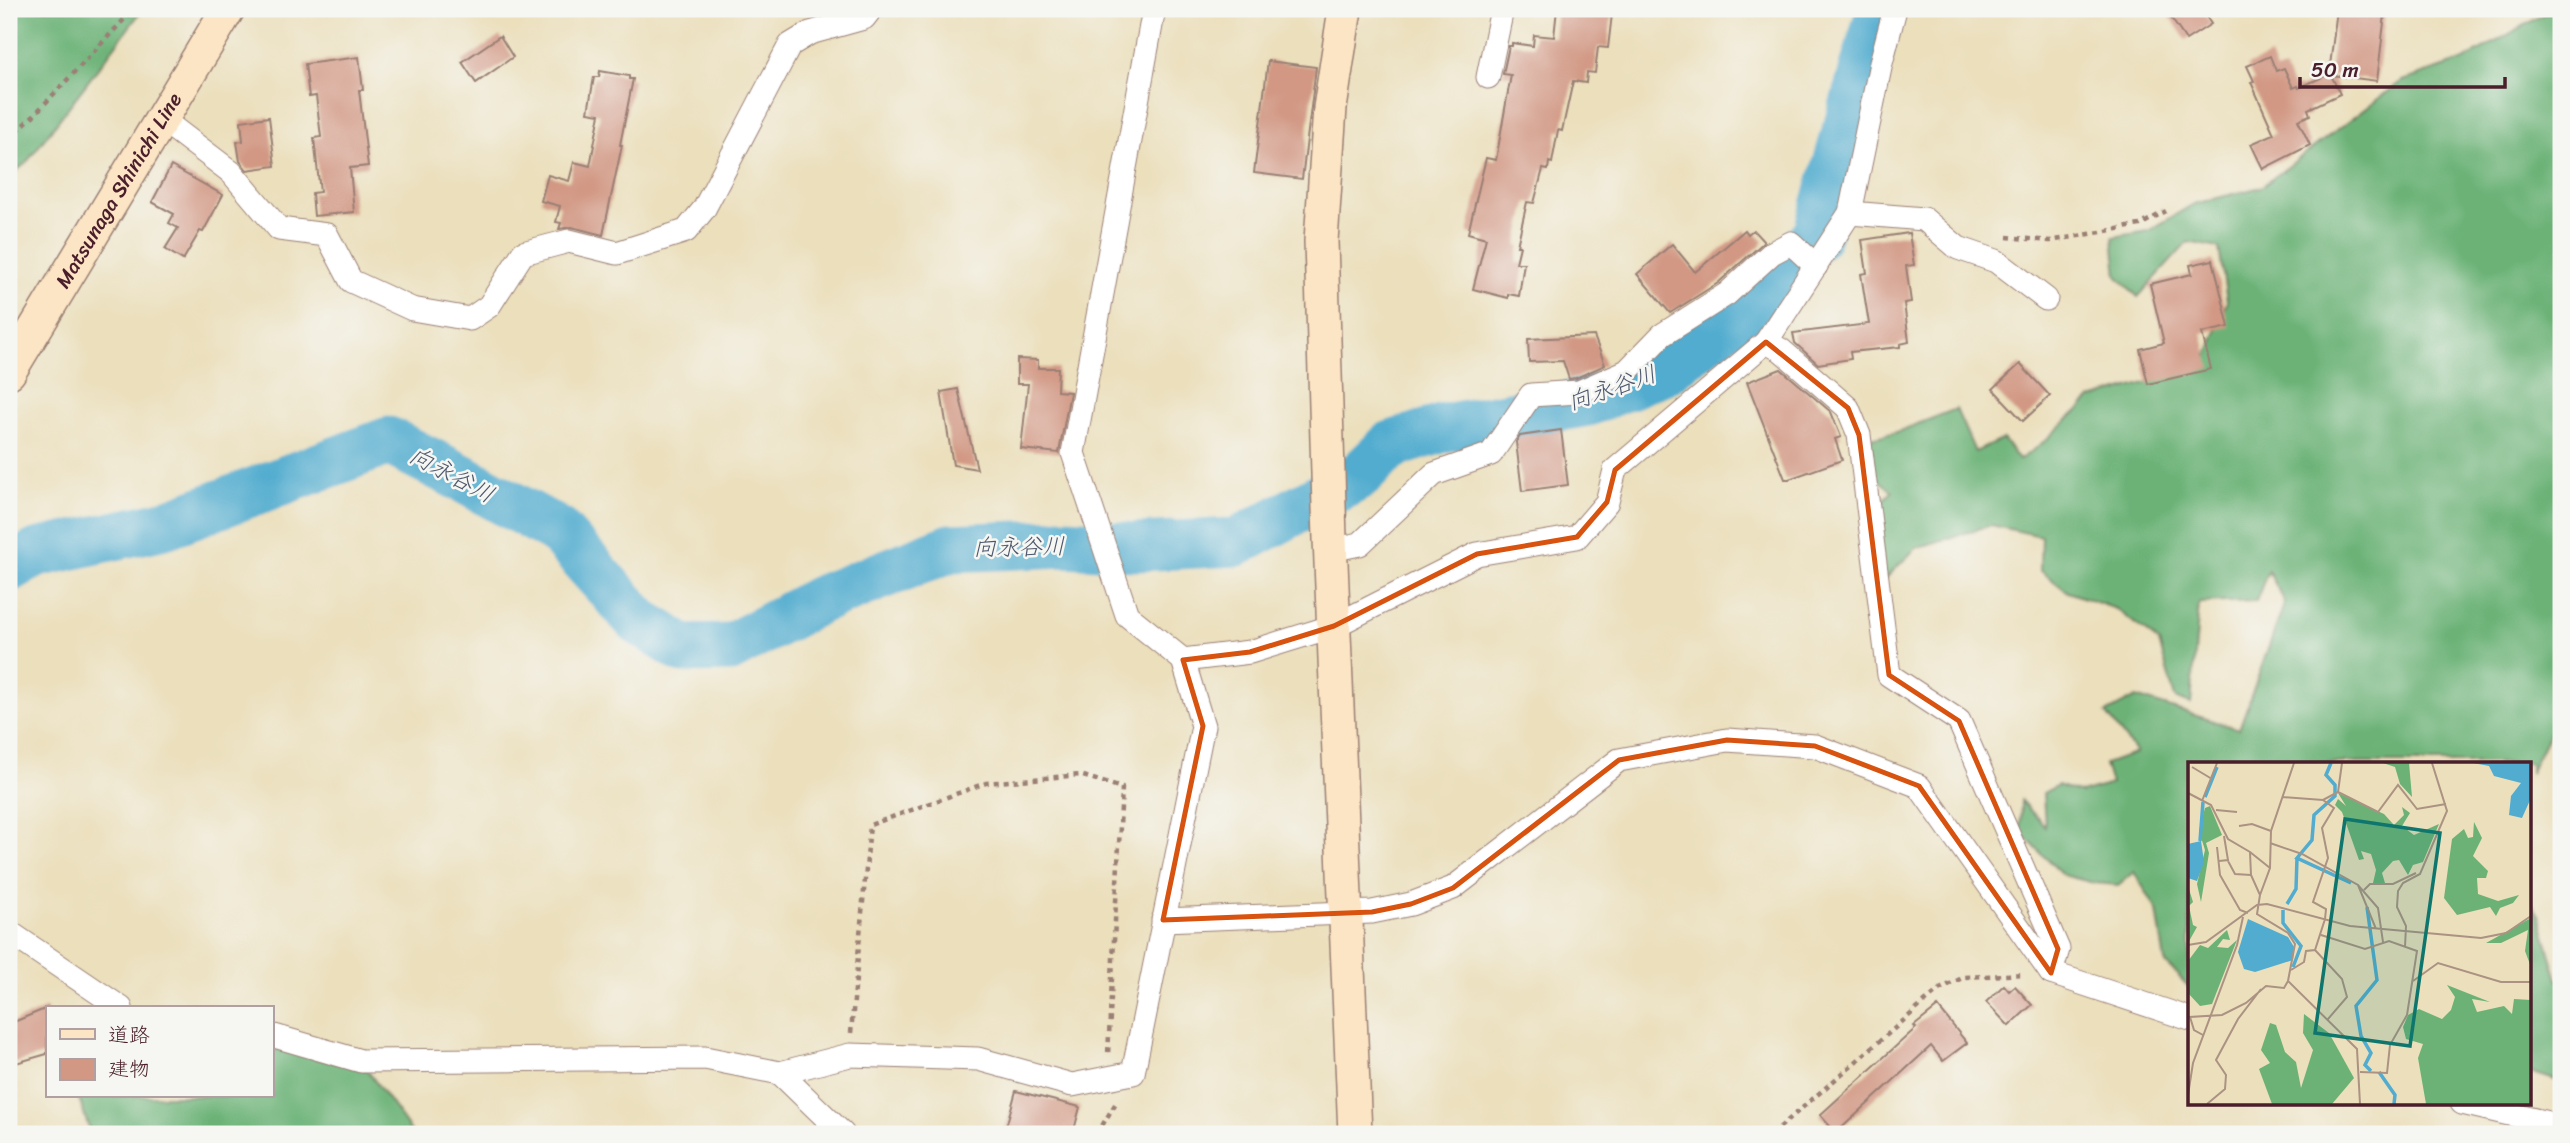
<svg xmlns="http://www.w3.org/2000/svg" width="2570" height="1143" font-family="Sriracha,'Klee One',sans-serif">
	<rect width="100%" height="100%" fill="#f6f6f2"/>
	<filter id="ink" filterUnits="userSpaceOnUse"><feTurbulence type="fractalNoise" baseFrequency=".0143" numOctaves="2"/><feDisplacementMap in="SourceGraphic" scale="14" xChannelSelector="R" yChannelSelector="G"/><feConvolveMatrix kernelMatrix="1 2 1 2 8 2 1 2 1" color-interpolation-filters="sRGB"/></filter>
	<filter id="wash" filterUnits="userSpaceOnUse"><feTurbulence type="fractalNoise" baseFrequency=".00686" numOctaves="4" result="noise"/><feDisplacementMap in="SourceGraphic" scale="28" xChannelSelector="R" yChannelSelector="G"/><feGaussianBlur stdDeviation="1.57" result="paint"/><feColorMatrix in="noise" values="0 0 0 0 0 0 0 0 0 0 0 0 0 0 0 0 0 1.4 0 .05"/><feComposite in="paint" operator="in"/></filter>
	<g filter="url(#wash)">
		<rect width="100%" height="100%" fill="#ebdfbc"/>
		<!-- forest -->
		<g fill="#6cb277" stroke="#5b6851" stroke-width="2">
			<path d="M 9,9 L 143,9 L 26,163 L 9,177 Z"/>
			<path d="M 2553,9 L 2561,9 L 2561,716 L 2548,736 L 2530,773 L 2530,763 L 2190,763 L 2190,988 L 2165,962 L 2157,910 L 2134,872 L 2118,885 L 2094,883 L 2063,875 L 2020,832 L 2021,801 L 2045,826 L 2043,793 L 2058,785 L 2081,793 L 2111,784 L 2105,764 L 2136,753 L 2106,713 L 2136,697 L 2239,729 L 2285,602 L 2268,571 L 2256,601 L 2199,603 L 2191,704 L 2175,698 L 2159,642 L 2116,609 L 2068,592 L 2040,570 L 2041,536 L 1991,525 L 1916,548 L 1881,583 L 1871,511 L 1893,491 L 1871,474 L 1867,439 L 1897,432 L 1956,409 L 1975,452 L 2003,439 L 2019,460 L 2040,445 L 2091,399 L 2153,381 L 2206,361 L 2227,301 L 2219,248 L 2188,242 L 2138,297 L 2117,276 L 2113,237 L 2148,231 L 2194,204 L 2261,187 L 2402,81 L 2462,61 Z"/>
			<path d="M 2530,901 L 2539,915 L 2558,979 L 2561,981 L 2561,1082 L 2530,1072 Z"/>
			<path d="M 271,1047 L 367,1070 L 413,1134 L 91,1134 L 78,1096 L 271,1096 Z"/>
		</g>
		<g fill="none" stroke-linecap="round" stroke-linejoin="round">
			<!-- river -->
			<path stroke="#51accf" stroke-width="49" d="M 9,568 L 37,553 L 164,525 L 389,441 L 466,480 L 558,531 L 639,621 L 683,649 L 730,648 L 819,600 L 951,548 L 1064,543 L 1136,547 L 1237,542 L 1358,477 L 1391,445 L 1444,428 L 1588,402 L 1665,370 L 1743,312 L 1817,235 L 1881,9"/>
		</g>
		<g id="blocks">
			<!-- building -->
			<g fill="#d29884">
				<path d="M 1557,9 L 1597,9 L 1597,13 L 1612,14 L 1608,48 L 1598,47 L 1595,73 L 1587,72 L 1586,83 L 1573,81 L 1562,131 L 1558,130 L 1552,163 L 1549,162 L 1548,170 L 1543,169 L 1534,203 L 1527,202 L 1517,246 L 1520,246 L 1516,263 L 1524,263 L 1519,296 L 1508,294 L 1508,298 L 1473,289 L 1486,238 L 1468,233 L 1486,158 L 1496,160 L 1511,75 L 1503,74 L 1509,46 L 1512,46 L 1512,43 L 1533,46 L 1534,35 L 1554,37 Z"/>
				<path d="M 2165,9 L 2201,9 L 2211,24 L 2186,40 Z"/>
				<path d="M 2337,9 L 2385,14 L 2377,81 L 2331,75 L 2340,94 L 2308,109 L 2310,115 L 2298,120 L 2310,145 L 2263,169 L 2251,144 L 2274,134 L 2251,82 L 2254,81 L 2247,66 L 2270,56 L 2276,71 L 2284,68 L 2293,88 L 2298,86 L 2299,88 L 2329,74 Z"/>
				<path d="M 500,36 L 513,57 L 476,83 L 462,62 Z"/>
				<path d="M 359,57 L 363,90 L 359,90 L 368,166 L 350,168 L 354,212 L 314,216 L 312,193 L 320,192 L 314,138 L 321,137 L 316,96 L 309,97 L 305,64 Z"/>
				<path d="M 1268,61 L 1316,67 L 1302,179 L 1254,173 Z"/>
				<path d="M 600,71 L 629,76 L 629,79 L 633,79 L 620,145 L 622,145 L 603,235 L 572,227 L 559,229 L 561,223 L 556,222 L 560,206 L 541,201 L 548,175 L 569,181 L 574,162 L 590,166 L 600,114 L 588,112 L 594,77 L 599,77 Z"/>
				<path d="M 269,117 L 275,166 L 247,170 L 240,161 L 237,142 L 243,141 L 241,121 Z"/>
				<path d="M 171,166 L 223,195 L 203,232 L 200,231 L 183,260 L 165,249 L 178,228 L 169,223 L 174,214 L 152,202 Z"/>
				<path d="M 1745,230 L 1748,234 L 1753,230 L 1764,242 L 1718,283 L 1670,313 L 1637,274 L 1672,244 L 1695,272 Z"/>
				<path d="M 1909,233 L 1914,265 L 1906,266 L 1911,302 L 1904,303 L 1909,342 L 1900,344 L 1900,347 L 1850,352 L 1851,359 L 1818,364 L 1795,343 L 1793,333 L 1869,324 L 1861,274 L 1867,273 L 1862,240 Z"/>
				<path d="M 2213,260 L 2229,327 L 2202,333 L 2211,369 L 2148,384 L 2140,349 L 2164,343 L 2150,284 L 2192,274 L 2190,265 Z"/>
				<path d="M 1594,336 L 1605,365 L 1576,378 L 1569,379 L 1563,361 L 1529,362 L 1528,339 Z"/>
				<path d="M 1017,359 L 1038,360 L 1038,368 L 1058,368 L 1057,391 L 1070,392 L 1059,453 L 1021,449 L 1028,384 L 1017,384 Z"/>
				<path d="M 2020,364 L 2050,396 L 2023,421 L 1993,389 Z"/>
				<path d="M 1781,369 L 1831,412 L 1841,437 L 1835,439 L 1842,460 L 1789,479 L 1785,479 L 1747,382 Z"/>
				<path d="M 958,389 L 977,469 L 953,465 L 941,392 Z"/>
				<path d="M 1561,430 L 1568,485 L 1522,491 L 1516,442 L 1520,436 Z"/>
				<path d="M 2004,985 L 2009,991 L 2015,986 L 2032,1005 L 2009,1026 L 1986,1002 Z"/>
				<path d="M 1938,1007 L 1967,1043 L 1943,1061 L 1931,1046 L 1836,1133 L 1820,1115 L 1916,1028 L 1914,1026 Z"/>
				<path d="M 47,1008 L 47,1054 L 9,1065 L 9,1024 Z"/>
				<path d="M 1016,1091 L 1080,1107 L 1073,1134 L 1004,1134 Z"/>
			</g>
		</g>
	</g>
	<g filter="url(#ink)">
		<use href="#blocks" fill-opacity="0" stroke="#9a7f74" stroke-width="2"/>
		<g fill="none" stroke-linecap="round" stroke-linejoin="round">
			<defs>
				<g id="street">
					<path d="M 1488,77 L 1502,9"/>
					<path d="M 160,118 L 231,172 L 279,229 L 327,235 L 351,281 L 412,309 L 470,319 L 489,306 L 523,253 L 569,241 L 617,253 L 686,231 L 704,209 L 790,45 L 810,33 L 864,18 L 871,9"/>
					<path d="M 1850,213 L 1924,219 L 1958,248 L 1996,261 L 2046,299"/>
					<path d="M 1766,342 L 1781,350 L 1848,408 L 1859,435 L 1889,675 L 1959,721 L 2058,949 L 2051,973"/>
					<path d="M 1330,550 L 1360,544 L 1434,474 L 1491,454 L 1531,395 L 1579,392 L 1627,371 L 1662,335 L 1727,294 L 1772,253 L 1791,243 L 1816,266"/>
					<path d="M 1183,660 L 1250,652 L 1334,626 L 1477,554 L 1577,537 L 1607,502 L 1615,470 L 1766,342 L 1850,213 L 1881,63 L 1895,9"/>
					<path d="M 1163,920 L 1372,912 L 1411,904 L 1453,888 L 1619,760 L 1727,740 L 1815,746 L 1919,786 L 2051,973 L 2190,1019"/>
					<path d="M 9,932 L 121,1008"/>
					<path d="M 271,1035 L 361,1061 L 705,1058 L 780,1073 L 850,1055 L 978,1059 L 1072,1085 L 1133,1073 L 1203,726 L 1183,660 L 1127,615 L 1073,453 L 1154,9"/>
					<path d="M 780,1073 L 843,1134"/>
					<path d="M 2462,1103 L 2561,1126"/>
				</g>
				<g id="secondary">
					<path d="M 1345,9 L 1330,108 L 1321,241 L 1330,539 L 1355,1134"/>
					<path id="s1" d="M 9,372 L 228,9"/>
				</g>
			</defs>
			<!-- street casing -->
			<use href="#street" stroke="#9a7f74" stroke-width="25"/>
			<!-- secondary casing -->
			<use href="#secondary" stroke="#9a7f74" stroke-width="36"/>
			<!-- path -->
			<g stroke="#9a7f74" stroke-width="4.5" stroke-dasharray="5 5" stroke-linecap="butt">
				<path d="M 9,138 L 34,115 L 134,9"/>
				<path d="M 2007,237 L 2050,241 L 2140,225 L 2166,211"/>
				<path d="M 851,1033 L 870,825 L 986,783 L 1080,775 L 1122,788 L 1108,1054"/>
				<path d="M 1097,1134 L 1117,1101"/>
				<path d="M 1772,1134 L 1940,989 L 1964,977 L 2023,974"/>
			</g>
			<!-- street -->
			<use href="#street" stroke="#fff" stroke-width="23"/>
			<!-- secondary -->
			<use href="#secondary" stroke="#fce5c4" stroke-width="33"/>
		</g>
	</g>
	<!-- marked area -->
	<path fill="none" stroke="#d8530f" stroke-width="5" stroke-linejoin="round" d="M 1766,342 L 1848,408 L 1859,435 L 1889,675 L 1959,721 L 2058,949 L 2051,973 L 1919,786 L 1815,746 L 1727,740 L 1619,760 L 1453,888 L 1411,904 L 1372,912 L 1163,920 L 1203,726 L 1183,660 L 1250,652 L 1334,626 L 1477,554 L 1577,537 L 1607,502 L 1615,470 Z"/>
	<g text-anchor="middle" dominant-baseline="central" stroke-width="5" stroke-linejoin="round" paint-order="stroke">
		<!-- street labels -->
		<g font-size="21" fill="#4a1f2b" stroke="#f6f6f2">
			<text stroke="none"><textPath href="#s1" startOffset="212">Matsunaga Shinichi Line</textPath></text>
		</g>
		<!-- water labels -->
		<g font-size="23" font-style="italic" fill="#4d576d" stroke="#f6f6f2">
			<text transform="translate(1612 388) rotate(-19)">向永谷川</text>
			<text transform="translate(452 475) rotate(28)">向永谷川</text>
			<text transform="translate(1019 547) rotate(-1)">向永谷川</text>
		</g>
	</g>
	<!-- overview -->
	<g transform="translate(2188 762)">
		<rect width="343" height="343" fill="#ebdfbc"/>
		<path d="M 195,1 L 221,1 L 224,35 L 212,22 L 207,5 ZM 150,31 L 196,52 L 206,63 L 216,53 L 214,45 L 222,51 L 214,64 L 226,73 L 251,62 L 235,100 L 225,103 L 220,113 L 211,98 L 205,99 L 194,111 L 197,121 L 185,121 L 188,108 L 183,92 L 173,89 L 176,97 L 171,98 L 154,50 L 147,43 L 150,37 L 158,44 ZM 22,44 L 34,73 L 18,81 L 21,91 L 13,140 L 9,122 L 17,88 L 11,69 L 17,46 ZM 286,60 L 294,76 L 285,94 L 300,109 L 298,116 L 289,116 L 290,132 L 310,139 L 331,133 L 325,141 L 312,146 L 308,154 L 302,145 L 269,153 L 256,136 L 264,77 L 276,67 L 280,76 L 285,75 ZM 0,124 L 5,140 L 1,144 L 5,163 L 9,165 L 0,181 ZM 343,156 L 343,205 L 337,189 L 340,168 L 313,181 L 298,181 ZM 39,168 L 42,178 L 35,177 L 29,185 L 40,186 L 49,178 L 24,242 L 12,244 L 0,231 L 0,199 L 12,183 L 20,186 ZM 259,223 L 302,240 L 284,237 L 289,250 L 316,244 L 324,252 L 326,237 L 343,238 L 343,342 L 238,342 L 230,296 L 235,282 L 218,277 L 215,265 L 220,253 L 231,247 L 254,257 L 263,248 L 267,235 ZM 116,252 L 141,271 L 166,316 L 144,342 L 84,342 L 71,307 L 82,301 L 73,288 L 82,261 L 88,263 L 97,290 L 108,300 L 113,326 L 125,288 L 115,271 Z" fill="#6cb277"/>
		<path d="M 285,1 L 343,1 L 343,36 L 334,56 L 321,53 L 323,34 L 333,21 L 306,14 L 301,4 ZM 13,79 L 16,100 L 9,119 L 0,116 L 0,82 ZM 60,157 L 100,175 L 106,185 L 105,198 L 67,210 L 56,207 L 50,190 Z" fill="#51accf"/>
		<path fill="none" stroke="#51accf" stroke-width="3.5" d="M 143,1 L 138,13 L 147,23 L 147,34 L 126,53 L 124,78 L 109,96 L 163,121M 17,35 L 29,5M 12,79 L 15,40M 99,142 L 108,127 L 109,96M 179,145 L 189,218 L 168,244 L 173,274 L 183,291 L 177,303 L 183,309M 95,148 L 95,161 L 113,184 L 105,205M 191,310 L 207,333 L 206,342"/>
		<path fill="none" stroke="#ab9282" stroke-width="2" d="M 4,5 L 24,17M 150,30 L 154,1M 0,31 L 23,43 L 40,77 L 62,90 L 63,113 L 72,133 L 69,152 L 100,171 L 107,182 L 100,219 L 169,287 L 172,342M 94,35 L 135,38 L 150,30 L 190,50 L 210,23 L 229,47 L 258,42M 14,39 L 29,1M 28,48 L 49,50M 51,64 L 64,62 L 83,69M 82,81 L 114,92 L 170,123 L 190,146 L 195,180M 29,85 L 32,113 L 52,148 L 60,151M 62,90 L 82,106M 31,99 L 40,98 L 36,74M 40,99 L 47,112 L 63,113M 170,123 L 188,167M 176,128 L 182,122 L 205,122 L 228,111M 72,133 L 82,106 L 83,69 L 106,1M 133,173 L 177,187 L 201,179 L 229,189 L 219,253 L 202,283 L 199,311 L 172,310M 0,183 L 18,180 L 69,143 L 79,142 L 162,164 L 293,176 L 318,171 L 343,154M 217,185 L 218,164 L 209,145 L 210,129 L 215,121 L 232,112 L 259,49 L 244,1M 127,188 L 154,217 L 159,235 L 140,257M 103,208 L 116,200 L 118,189 L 127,188 L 137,157 L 138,147 L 125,140 L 140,96 L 134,66 L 146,46 L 135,38M 225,219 L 250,201 L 313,220 L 343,220M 15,273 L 6,268 L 2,255 L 34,253 L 58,241 L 78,224 L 96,226 L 100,219M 0,333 L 5,301 L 49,183 L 55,155M 19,342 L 37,327 L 38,313 L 28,298 L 50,257 L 73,227"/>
		<path fill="#0f766e" fill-opacity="0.15" stroke="#0f766e" stroke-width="3.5" d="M 157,57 L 252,71 L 222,284 L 127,271 Z"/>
		<rect width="343" height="343" fill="none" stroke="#4a1f2b" stroke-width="3.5"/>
	</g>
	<!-- margin -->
	<rect width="2570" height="1143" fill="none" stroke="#f6f6f2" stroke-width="35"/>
	<!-- legend -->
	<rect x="46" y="1006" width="228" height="91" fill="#f6f6f2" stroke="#b1a0a2" stroke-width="2"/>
	<rect x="60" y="1029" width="35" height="10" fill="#fce5c4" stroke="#b1a0a2" stroke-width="2"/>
	<text x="108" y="1042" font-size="21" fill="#4a1f2b">道路</text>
	<rect x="60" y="1059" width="35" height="21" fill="#d29884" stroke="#b1a0a2" stroke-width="2"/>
	<text x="108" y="1076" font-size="21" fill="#4a1f2b">建物</text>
	<!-- scale -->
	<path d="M2300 77v10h205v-10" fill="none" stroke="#4a1f2b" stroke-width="3.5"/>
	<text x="2311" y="77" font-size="21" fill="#4a1f2b" stroke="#f6f6f2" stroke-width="5" paint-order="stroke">50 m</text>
</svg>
